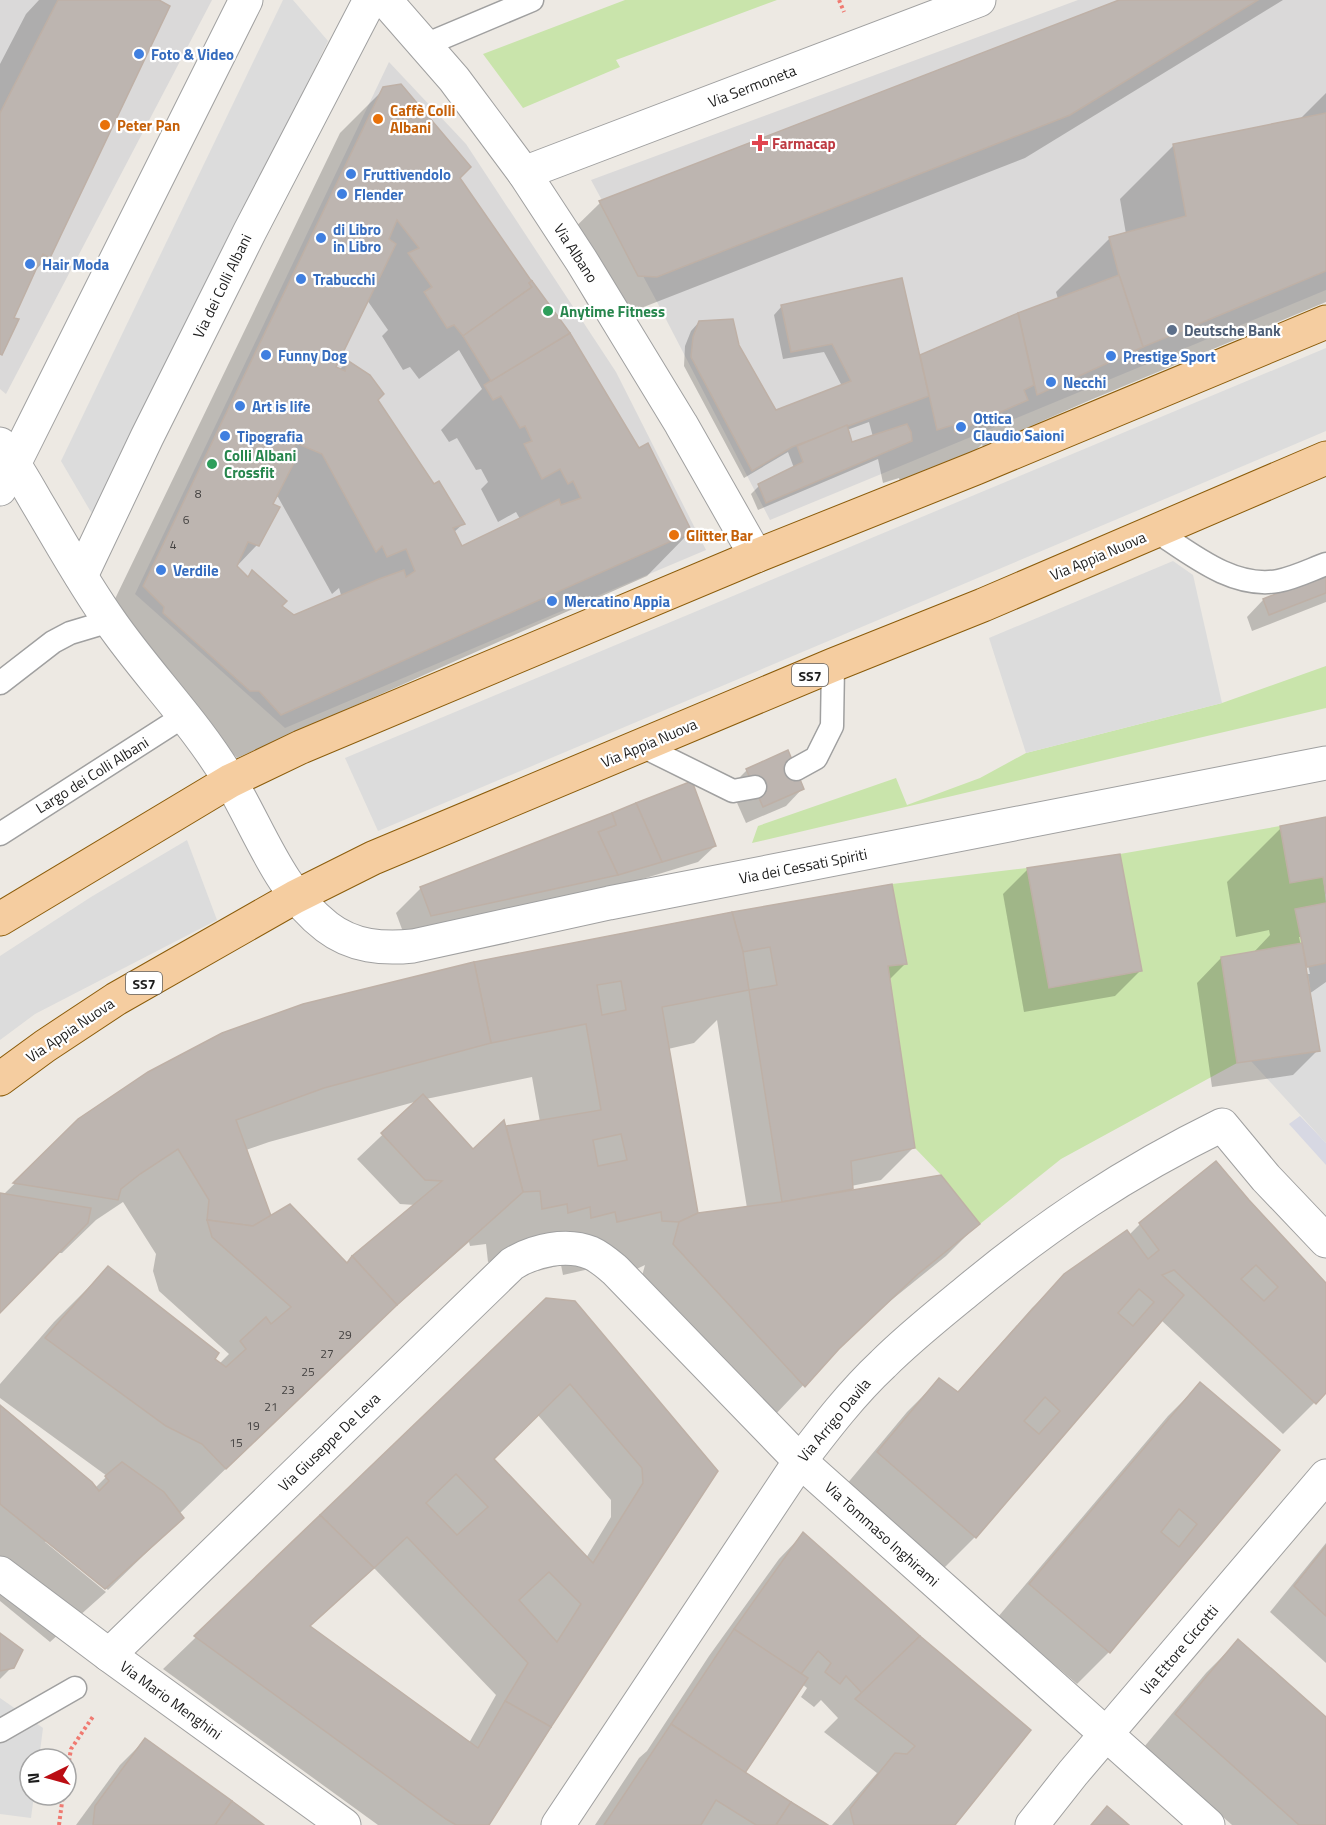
<svg xmlns="http://www.w3.org/2000/svg" width="1326" height="1825" font-family="'Titillium Web',sans-serif">
	<rect width="100%" height="100%" fill="#ede9e3"/>
	<!-- residential -->
	<g fill="#dad9d9">
		<path d="M 0,0 L 212,0 L 6,394 L 0,389 Z"/>
		<path d="M 1078,0 L 1326,0 L 1326,290 L 770,520 L 656,300 L 591,180 Z"/>
		<path d="M 389,62 L 466,144 L 616,372 L 706,550 L 285,728 L 135,594 Z"/>
	</g>
	<!-- grass -->
	<g fill="#c9e4ab">
		<path d="M 625,0 L 777,0 L 616,60 L 620,67 L 523,108 L 483,54 Z"/>
		<path d="M 1326,666 L 1326,708 L 752,843 L 758,826 L 896,778 L 907,805 L 980,778 L 1026,753 L 1222,703 Z"/>
		<path d="M 1280,826 L 1290,883 L 1323,877 L 1326,903 L 1295,909 L 1302,943 L 1221,957 L 1237,1063 L 1061,1159 L 980,1224 L 941,1175 L 915,1148 L 888,966 L 907,963 L 892,884 L 1027,868 L 1049,988 L 1142,971 L 1120,854 Z"/>
	</g>
	<!-- parking -->
	<g fill="#dcdcdc">
		<path d="M 283,0 L 293,0 L 328,41 L 95,519 L 61,461 Z"/>
		<path d="M 1326,348 L 1326,431 L 378,831 L 345,758 Z"/>
		<path d="M 1173,561 L 1193,575 L 1222,703 L 1026,753 L 989,638 Z"/>
		<path d="M 187,840 L 217,920 L 35,1014 L 0,1040 L 0,956 L 91,897 Z"/>
		<path d="M 1326,963 L 1326,1143 L 1251,1061 L 1320,1051 L 1307,967 Z"/>
		<path d="M 0,1698 L 43,1728 L 39,1759 L 30,1759 L 30,1795 L 34,1795 L 31,1818 L 0,1814 Z"/>
	</g>
	<!-- plaza -->
	<path fill="#d7d8e3" d="M 1300,1116 L 1326,1143 L 1326,1165 L 1289,1124 Z"/>
	<!-- shadow -->
	<g fill="#0003" fill-rule="evenodd">
		<path d="M 39,0 L 155,0 L 48,257 L 33,273 L 12,319 L 0,355 L 0,64 L 26,14 Z"/>
		<path d="M 1123,0 L 1283,0 L 1025,158 L 613,319 L 595,319 L 556,246 L 600,203 Z"/>
		<path d="M 384,89 L 458,178 L 690,532 L 647,576 L 237,758 L 215,734 L 100,630 L 340,133 ZM 367,300 L 388,330 L 382,336 L 403,370 L 410,367 L 419,379 L 459,350 L 482,389 L 441,430 L 449,442 L 457,438 L 476,470 L 481,469 L 488,482 L 481,489 L 498,522 L 516,512 L 520,519 L 461,548 L 453,533 L 463,524 L 434,486 L 376,400 L 347,362 L 339,370 L 334,367 ZM 275,496 L 278,497 L 332,594 L 339,588 L 341,595 L 293,617 L 280,606 L 252,573 L 247,578 L 236,567 L 257,545 Z"/>
		<path d="M 1326,93 L 1326,302 L 1088,401 L 983,447 L 982,444 L 973,453 L 901,485 L 899,478 L 883,483 L 878,459 L 758,510 L 751,494 L 759,486 L 794,468 L 788,452 L 744,478 L 684,366 L 685,346 L 691,331 L 699,322 L 738,345 L 776,412 L 842,386 L 824,352 L 783,359 L 774,315 L 782,306 L 919,357 L 1058,299 L 1056,292 L 1110,238 L 1126,234 L 1120,199 L 1174,145 L 1299,120 ZM 869,422 L 873,437 L 851,444 L 847,430 Z"/>
		<path d="M 1326,576 L 1326,602 L 1252,631 L 1247,617 L 1263,600 Z"/>
		<path d="M 747,770 L 802,789 L 786,806 L 746,823 L 730,787 Z"/>
		<path d="M 610,815 L 715,846 L 698,862 L 600,892 L 406,940 L 396,913 L 420,889 Z"/>
		<path d="M 1326,818 L 1326,982 L 1309,994 L 1318,1050 L 1293,1075 L 1212,1087 L 1197,983 L 1221,958 L 1253,953 L 1270,935 L 1269,930 L 1236,937 L 1227,882 L 1281,828 ZM 1299,937 L 1302,937 L 1310,974 L 1307,974 Z"/>
		<path d="M 1028,869 L 1140,971 L 1115,996 L 1024,1012 L 1003,894 Z"/>
		<path d="M 732,914 L 906,963 L 889,980 L 913,1148 L 881,1180 L 851,1186 L 852,1190 L 978,1224 L 946,1256 L 884,1306 L 828,1359 L 772,1418 L 642,1276 L 645,1265 L 624,1275 L 607,1265 L 563,1275 L 561,1265 L 538,1271 L 537,1260 L 514,1257 L 488,1262 L 486,1244 L 470,1246 L 469,1242 L 370,1329 L 179,1514 L 182,1518 L 108,1590 L 47,1540 L 45,1542 L 106,1592 L 50,1642 L 0,1601 L 0,1407 L 95,1488 L 107,1476 L 0,1398 L 0,1384 L 54,1322 L 108,1268 L 219,1364 L 229,1354 L 159,1291 L 153,1271 L 156,1254 L 123,1202 L 96,1220 L 62,1253 L 57,1253 L 0,1311 L 0,1195 L 3,1195 L 79,1121 ZM 717,1020 L 747,1208 L 696,1215 L 668,1049 L 694,1043 ZM 532,1077 L 540,1122 L 505,1128 L 473,1151 L 426,1099 ZM 418,1101 L 357,1159 L 400,1204 L 415,1205 L 346,1264 L 270,1218 L 246,1150 L 269,1142 Z"/>
		<path d="M 1247,1201 L 1326,1284 L 1326,1391 L 1283,1434 L 1161,1320 L 975,1537 L 943,1569 L 846,1485 L 907,1412 L 939,1380 L 957,1393 L 1032,1308 L 1065,1276 L 1129,1235 L 1140,1224 Z"/>
		<path d="M 546,1299 L 716,1471 L 488,1825 L 378,1825 L 163,1669 ZM 537,1414 L 611,1500 L 611,1517 L 586,1558 L 492,1459 ZM 374,1568 L 496,1695 L 469,1743 L 309,1627 Z"/>
		<path d="M 1200,1384 L 1278,1450 L 1109,1652 L 1077,1684 L 998,1617 L 1168,1416 Z"/>
		<path d="M 803,1534 L 919,1637 L 952,1825 L 832,1825 L 877,1773 L 824,1732 L 838,1718 L 821,1700 L 814,1707 L 801,1697 L 807,1688 L 802,1684 L 744,1773 L 825,1825 L 595,1825 L 639,1758 L 647,1751 L 709,1656 L 779,1559 Z"/>
		<path d="M 1326,1543 L 1326,1663 L 1270,1612 Z"/>
		<path d="M 0,1635 L 12,1667 L 0,1679 Z"/>
		<path d="M 1238,1641 L 1326,1719 L 1326,1825 L 1232,1825 L 1144,1747 L 1206,1673 Z"/>
		<path d="M 145,1740 L 262,1825 L 76,1825 L 120,1765 Z"/>
	</g>
	<!-- building -->
	<g fill="#bdb5b0" stroke="#beb0a6" stroke-width="1.5" fill-rule="evenodd">
		<path d="M 58,0 L 159,0 L 170,6 L 50,258 L 43,254 L 14,318 L 19,319 L 2,355 L 0,354 L 0,113 Z"/>
		<path d="M 1119,0 L 1258,0 L 1070,115 L 657,277 L 638,276 L 599,201 Z"/>
		<path d="M 401,84 L 471,167 L 460,178 L 530,279 L 532,281 L 529,283 L 532,287 L 463,336 L 454,325 L 447,328 L 424,292 L 432,287 L 408,253 L 419,248 L 397,220 L 389,239 L 396,244 L 336,367 L 345,371 L 347,360 L 370,375 L 384,394 L 378,400 L 434,484 L 439,481 L 465,524 L 453,528 L 462,546 L 559,499 L 561,505 L 581,498 L 573,481 L 568,484 L 560,469 L 542,479 L 524,444 L 532,441 L 525,426 L 520,428 L 501,396 L 493,400 L 484,385 L 570,333 L 639,448 L 648,443 L 692,532 L 281,715 L 259,691 L 250,691 L 163,613 L 164,607 L 143,586 L 383,87 ZM 296,443 L 322,454 L 376,552 L 382,546 L 387,557 L 406,549 L 415,571 L 406,577 L 404,570 L 379,579 L 294,615 L 282,606 L 287,601 L 252,570 L 248,577 L 237,566 L 248,542 L 259,546 L 280,507 L 273,504 L 297,457 L 290,455 Z"/>
		<path d="M 1326,113 L 1326,271 L 1143,347 L 1119,275 L 1109,237 L 1186,216 L 1173,144 Z"/>
		<path d="M 1119,275 L 1143,347 L 1037,395 L 1018,313 Z"/>
		<path d="M 902,278 L 929,396 L 792,447 L 752,471 L 691,357 L 693,337 L 699,321 L 733,319 L 739,345 L 776,410 L 851,381 L 832,344 L 791,352 L 781,305 Z"/>
		<path d="M 532,281 L 570,333 L 491,381 L 463,336 L 532,287 L 529,283 Z"/>
		<path d="M 1018,313 L 1034,385 L 1024,390 L 1028,400 L 955,432 L 953,425 L 937,430 L 920,355 Z"/>
		<path d="M 907,424 L 911,432 L 912,441 L 766,503 L 758,484 L 803,462 L 797,446 L 847,425 L 852,442 Z"/>
		<path d="M 1326,574 L 1326,593 L 1269,615 L 1263,599 Z"/>
		<path d="M 788,750 L 804,789 L 763,807 L 746,769 Z"/>
		<path d="M 692,781 L 716,846 L 662,862 L 636,803 Z"/>
		<path d="M 636,803 L 662,862 L 618,875 L 598,832 L 616,825 L 612,813 Z"/>
		<path d="M 612,813 L 616,825 L 598,832 L 618,875 L 431,916 L 420,887 Z"/>
		<path d="M 1326,817 L 1326,894 L 1323,877 L 1290,883 L 1280,826 Z"/>
		<path d="M 1120,854 L 1142,971 L 1049,988 L 1027,868 Z"/>
		<path d="M 892,884 L 907,964 L 888,966 L 915,1148 L 851,1161 L 853,1189 L 782,1202 L 749,990 L 777,985 L 770,947 L 743,952 L 732,912 Z"/>
		<path d="M 1326,903 L 1326,963 L 1307,967 L 1295,909 Z"/>
		<path d="M 732,912 L 743,952 L 749,990 L 662,1007 L 698,1213 L 679,1222 L 662,1221 L 661,1212 L 617,1222 L 615,1212 L 591,1218 L 590,1207 L 568,1213 L 567,1204 L 542,1209 L 540,1191 L 523,1192 L 506,1126 L 601,1110 L 586,1024 L 491,1043 L 474,962 ZM 621,981 L 626,1010 L 602,1015 L 597,985 ZM 621,1134 L 627,1160 L 598,1166 L 593,1140 Z"/>
		<path d="M 1302,943 L 1320,1051 L 1237,1063 L 1221,957 Z"/>
		<path d="M 474,962 L 491,1043 L 324,1088 L 236,1120 L 271,1216 L 253,1226 L 207,1220 L 209,1200 L 178,1149 L 140,1174 L 121,1189 L 118,1200 L 13,1183 L 78,1119 L 148,1072 L 222,1033 L 303,1004 Z"/>
		<path d="M 423,1094 L 473,1149 L 504,1120 L 523,1192 L 397,1305 L 352,1256 L 442,1181 L 425,1180 L 381,1133 Z"/>
		<path d="M 1216,1161 L 1249,1200 L 1326,1283 L 1326,1393 L 1316,1404 L 1174,1270 L 1162,1275 L 1184,1295 L 976,1538 L 877,1452 L 939,1378 L 958,1392 L 1064,1274 L 1127,1230 L 1148,1259 L 1159,1250 L 1139,1223 ZM 1256,1265 L 1278,1287 L 1264,1301 L 1241,1279 ZM 1139,1289 L 1154,1302 L 1133,1326 L 1118,1313 ZM 1045,1397 L 1060,1411 L 1039,1434 L 1024,1421 Z"/>
		<path d="M 941,1175 L 980,1224 L 918,1274 L 839,1349 L 805,1387 L 673,1244 L 679,1222 L 698,1213 L 782,1202 Z"/>
		<path d="M 0,1193 L 91,1208 L 88,1223 L 0,1313 Z"/>
		<path d="M 290,1204 L 347,1263 L 352,1256 L 397,1305 L 226,1469 L 202,1444 L 166,1426 L 45,1338 L 108,1266 L 219,1353 L 215,1359 L 226,1367 L 246,1349 L 240,1341 L 266,1317 L 271,1324 L 291,1307 L 212,1237 L 207,1220 L 253,1226 Z"/>
		<path d="M 546,1298 L 575,1301 L 718,1471 L 551,1727 L 505,1701 L 528,1663 L 407,1537 L 374,1568 L 320,1515 ZM 570,1384 L 642,1468 L 643,1483 L 593,1563 L 494,1459 ZM 456,1474 L 488,1507 L 457,1535 L 426,1503 ZM 549,1572 L 581,1604 L 557,1642 L 519,1600 Z"/>
		<path d="M 1200,1382 L 1280,1450 L 1110,1653 L 1029,1584 ZM 1179,1509 L 1197,1524 L 1179,1547 L 1161,1532 Z"/>
		<path d="M 0,1405 L 92,1482 L 99,1491 L 109,1481 L 105,1476 L 122,1462 L 164,1492 L 184,1518 L 105,1589 L 0,1504 Z"/>
		<path d="M 320,1515 L 374,1568 L 310,1626 L 478,1748 L 505,1701 L 551,1727 L 489,1825 L 456,1825 L 446,1819 L 194,1636 Z"/>
		<path d="M 803,1532 L 920,1636 L 862,1693 L 846,1676 L 840,1684 L 825,1672 L 831,1663 L 818,1651 L 801,1674 L 734,1629 Z"/>
		<path d="M 1326,1546 L 1326,1616 L 1294,1586 Z"/>
		<path d="M 734,1629 L 808,1678 L 745,1773 L 671,1724 Z"/>
		<path d="M 0,1633 L 23,1650 L 14,1668 L 0,1671 Z"/>
		<path d="M 920,1636 L 1031,1730 L 955,1825 L 854,1825 L 850,1809 L 895,1753 L 907,1754 L 915,1746 L 855,1699 Z"/>
		<path d="M 1238,1639 L 1326,1717 L 1326,1825 L 1299,1825 L 1175,1714 Z"/>
		<path d="M 671,1724 L 791,1802 L 776,1825 L 756,1825 L 716,1800 L 701,1825 L 604,1825 Z"/>
		<path d="M 145,1738 L 232,1801 L 215,1825 L 93,1825 L 95,1806 Z"/>
		<path d="M 232,1801 L 264,1825 L 215,1825 Z"/>
		<path d="M 791,1802 L 828,1825 L 776,1825 Z"/>
		<path d="M 1107,1806 L 1129,1825 L 1091,1825 Z"/>
	</g>
	<g fill="none" stroke-linecap="round" stroke-linejoin="round">
		<defs>
			<g id="lane">
				<path d="M 425,45 L 532,0"/>
				<path d="M 1156,531 C 1191,554 1233,589 1278,581 C 1294,578 1310,570 1326,564"/>
				<path d="M 0,683 L 53,642 L 70,633 L 110,621"/>
				<path d="M 642,746 L 733,791 L 755,787"/>
				<path d="M 796,769 L 816,758 L 832,726 L 833,665"/>
				<path d="M 0,834 L 184,716"/>
				<path d="M 0,1731 L 75,1688"/>
			</g>
			<g id="street">
				<path d="M 385,0 L 454,79 L 524,173 L 581,260 L 681,424 L 756,556"/>
				<path d="M 524,173 L 979,0"/>
				<path d="M 0,444 C 14,462 25,482 36,501 C 60,541 83,583 110,621 C 148,676 196,723 230,781 C 260,831 279,890 327,927 C 353,947 383,949 413,946 L 609,903 L 1326,763"/>
				<path d="M 0,489 L 14,464 L 246,0"/>
				<path d="M 81,576 L 147,437 L 250,231 L 370,0"/>
				<path d="M 0,1573 L 109,1655 L 344,1825"/>
				<path d="M 109,1655 L 512,1264 C 534,1250 567,1243 591,1253 C 600,1257 608,1264 615,1270 L 800,1461 L 1208,1825"/>
				<path d="M 558,1825 L 800,1461 C 826,1427 852,1393 883,1364 C 909,1338 938,1315 966,1292 C 1048,1224 1126,1172 1222,1125 L 1266,1178 L 1326,1241"/>
				<path d="M 1032,1825 L 1073,1773 L 1326,1476"/>
			</g>
			<g id="primary">
				<path d="M 0,919 L 230,781 L 301,747 L 756,556 L 976,468 L 1326,322"/>
				<path d="M 0,1079 L 45,1046 L 116,999 L 295,897 L 373,858 L 833,665 L 983,605 L 1326,458"/>
			</g>
		</defs>
		<!-- lane casing -->
		<use href="#lane" stroke="#a0a0a0" stroke-width="25"/>
		<!-- street casing -->
		<use href="#street" stroke="#a0a0a0" stroke-width="35"/>
		<!-- primary casing -->
		<use href="#primary" stroke="#8b5c0a" stroke-width="35"/>
		<!-- path -->
		<g stroke="#f07a71" stroke-width="4" stroke-dasharray="3 3" stroke-linecap="butt">
			<path d="M 839,0 L 844,12"/>
			<path d="M 66,1779 L 71,1749 L 94,1715"/>
			<path d="M 59,1825 L 63,1795"/>
		</g>
		<!-- lane -->
		<use href="#lane" stroke="#fff" stroke-width="22"/>
		<!-- street -->
		<use href="#street" stroke="#fff" stroke-width="33"/>
		<!-- primary -->
		<use href="#primary" stroke="#f5cda0" stroke-width="33"/>
	</g>
	<!-- markers -->
	<g fill="#3f7fe0" stroke="#fff" stroke-width="2">
		<circle cx="139" cy="54" r="6"/>
		<circle cx="351" cy="174" r="6"/>
		<circle cx="342" cy="194" r="6"/>
		<circle cx="321" cy="238" r="6"/>
		<circle cx="30" cy="264" r="6"/>
		<circle cx="301" cy="279" r="6"/>
		<circle cx="266" cy="355" r="6"/>
		<circle cx="1111" cy="356" r="6"/>
		<circle cx="1051" cy="382" r="6"/>
		<circle cx="240" cy="406" r="6"/>
		<circle cx="961" cy="427" r="6"/>
		<circle cx="225" cy="436" r="6"/>
		<circle cx="161" cy="570" r="6"/>
		<circle cx="552" cy="601" r="6"/>
	</g>
	<g fill="#e8710a" stroke="#fff" stroke-width="2">
		<circle cx="378" cy="119" r="6"/>
		<circle cx="105" cy="125" r="6"/>
		<circle cx="674" cy="535" r="6"/>
	</g>
	<path fill="#e0444e" stroke="#fff" stroke-width="2" d="M757 134h6v6h6v6h-6v6h-6v-6h-6v-6h6z"/>
	<g fill="#2e9e5b" stroke="#fff" stroke-width="2">
		<circle cx="548" cy="311" r="6"/>
		<circle cx="212" cy="464" r="6"/>
	</g>
	<circle fill="#5c6f8a" stroke="#fff" stroke-width="2" cx="1172" cy="330" r="6"/>
	<g text-anchor="middle" dominant-baseline="central" stroke-width="4.5" stroke-linejoin="round" paint-order="stroke">
		<!-- number labels -->
		<g font-size="12" fill="#444241">
			<text x="198" y="493">8</text>
			<text x="186" y="519">6</text>
			<text x="173" y="544">4</text>
			<text x="345" y="1334">29</text>
			<text x="327" y="1353">27</text>
			<text x="308" y="1371">25</text>
			<text x="288" y="1389">23</text>
			<text x="271" y="1406">21</text>
			<text x="253" y="1425">19</text>
			<text x="236" y="1442">15</text>
		</g>
		<!-- shield labels -->
		<g fill="#fff" stroke="#606060" stroke-width="1.5">
			<rect x="792" y="664" width="36" height="22" rx="4.5"/>
			<rect x="126" y="972" width="36" height="22" rx="4.5"/>
		</g>
		<g font-size="14" font-weight="bold" fill="#1c1c1c">
			<text x="810" y="675">SS7</text>
			<text x="144" y="983">SS7</text>
		</g>
		<!-- shop labels -->
		<g font-size="15" font-weight="bold" fill="#366cbe" stroke="#fff" text-anchor="start">
			<text x="151" y="54">Foto &amp; Video</text>
			<text x="363" y="174">Fruttivendolo</text>
			<text x="354" y="194">Flender</text>
			<text x="333" y="229">di Libro<tspan x="333" dy="17">in Libro</tspan></text>
			<text x="42" y="264">Hair Moda</text>
			<text x="313" y="279">Trabucchi</text>
			<text x="278" y="355">Funny Dog</text>
			<text x="1123" y="356">Prestige Sport</text>
			<text x="1063" y="382">Necchi</text>
			<text x="252" y="406">Art is life</text>
			<text x="973" y="418">Ottica<tspan x="973" dy="17">Claudio Saioni</tspan></text>
			<text x="237" y="436">Tipografia</text>
			<text x="173" y="570">Verdile</text>
			<text x="564" y="601">Mercatino Appia</text>
		</g>
		<!-- street labels -->
		<g font-size="15" fill="#1c1c1c" stroke="#fff">
			<text transform="translate(752 86) rotate(-21)">Via Sermoneta</text>
			<text transform="translate(576 253) rotate(57)">Via Albano</text>
			<text transform="translate(222 286) rotate(-64)">Via dei Colli Albani</text>
			<text transform="translate(1098 556) rotate(-23)">Via Appia Nuova</text>
			<text transform="translate(649 743) rotate(-23)">Via Appia Nuova</text>
			<text transform="translate(92 775) rotate(-32)">Largo dei Colli Albani</text>
			<text transform="translate(803 866) rotate(-11)">Via dei Cessati Spiriti</text>
			<text transform="translate(70 1030) rotate(-34)">Via Appia Nuova</text>
			<text transform="translate(834 1420) rotate(-50)">Via Arrigo Davila</text>
			<text transform="translate(329 1442) rotate(-44)">Via Giuseppe De Leva</text>
			<text transform="translate(882 1534) rotate(42)">Via Tommaso Inghirami</text>
			<text transform="translate(1179 1650) rotate(-50)">Via Ettore Ciccotti</text>
			<text transform="translate(171 1700) rotate(36)">Via Mario Menghini</text>
		</g>
		<!-- food labels -->
		<g font-size="15" font-weight="bold" fill="#c56008" stroke="#fff" text-anchor="start">
			<text x="390" y="110">Caffè Colli<tspan x="390" dy="17">Albani</tspan></text>
			<text x="117" y="125">Peter Pan</text>
			<text x="686" y="535">Glitter Bar</text>
		</g>
		<!-- health labels -->
		<g font-size="15" font-weight="bold" fill="#be3a42" stroke="#fff" text-anchor="start">
			<text x="772" y="143">Farmacap</text>
		</g>
		<!-- leisure labels -->
		<g font-size="15" font-weight="bold" fill="#27864d" stroke="#fff" text-anchor="start">
			<text x="560" y="311">Anytime Fitness</text>
			<text x="224" y="455">Colli Albani<tspan x="224" dy="17">Crossfit</tspan></text>
		</g>
		<!-- service labels -->
		<g font-size="15" font-weight="bold" fill="#4e5e75" stroke="#fff" text-anchor="start">
			<text x="1184" y="330">Deutsche Bank</text>
		</g>
	</g>
	<!-- north arrow -->
	<g transform="translate(48 1777) rotate(265)"><circle r="28" fill="#ffffff" stroke="#a4a4a4" stroke-width="1.5"/>
	<path d="M0-4.5L10 22L0 15L-10 22Z" fill="#bb0d13"/>
	<text y="-9" font-size="16" font-weight="bold" text-anchor="middle" fill="#1c1c1c">N</text>
	</g>
</svg>
